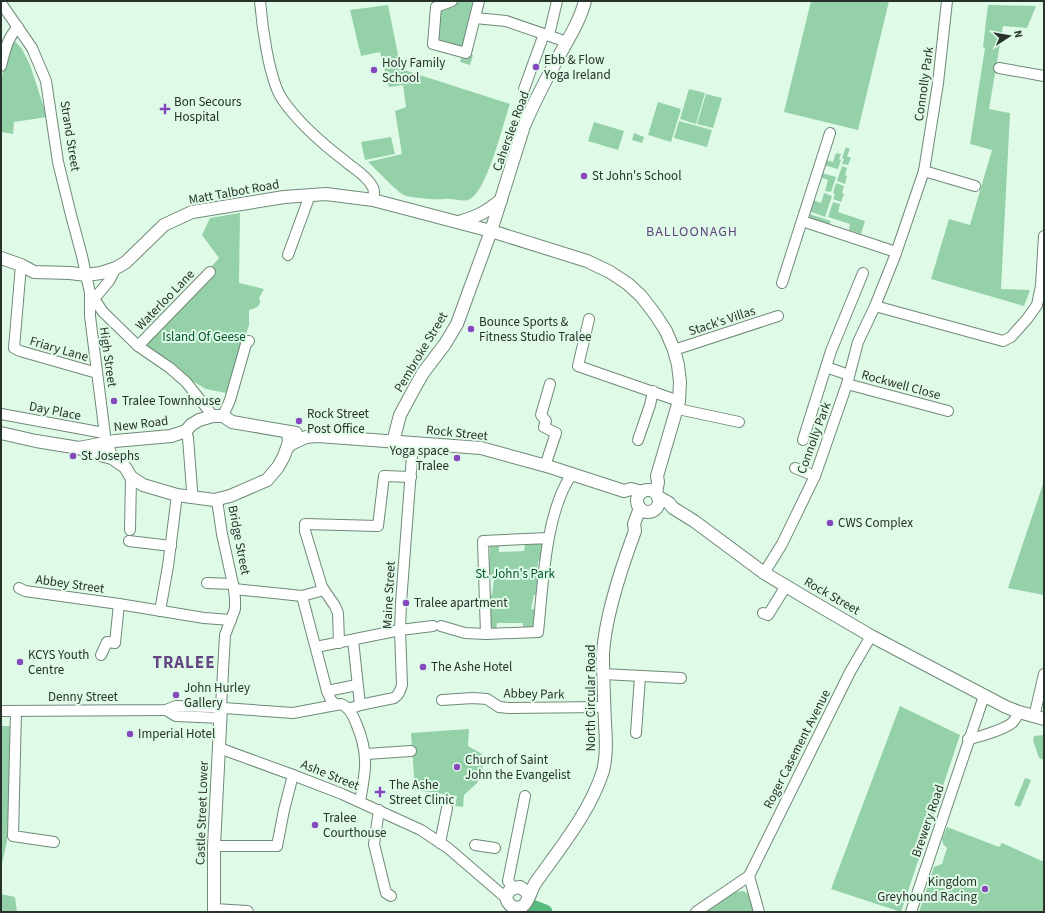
<svg xmlns="http://www.w3.org/2000/svg" width="1045" height="913" font-family="'Source Sans 3',sans-serif">
	<rect width="100%" height="100%" fill="#dffbe8"/>
	<!-- green -->
	<g fill="#94d1a9">
		<path d="M 458,1 L 473,1 L 463,46 L 461,47 L 440,42 L 437,39 L 438,11 L 455,4 Z"/>
		<path d="M 811,1 L 889,1 L 858,130 L 784,112 Z"/>
		<path d="M 388,5 L 401,69 L 510,104 C 503,123 487,194 468,200 C 460,202 452,198 444,199 C 436,200 411,198 404,195 C 398,193 375,168 368,162 L 402,154 L 395,111 L 406,107 L 403,85 L 389,87 L 380,52 L 361,56 L 350,10 Z"/>
		<path d="M 988,5 L 1036,6 L 1027,28 L 1003,26 L 989,109 L 1010,113 L 1001,289 L 1030,290 L 1024,306 L 931,279 L 949,219 L 970,225 L 992,150 L 970,144 L 985,48 L 983,47 Z"/>
		<path d="M 16,42 L 22,49 L 30,65 L 47,117 L 14,122 L 13,134 L 1,132 L 1,81 L 10,44 Z"/>
		<path d="M 467,53 L 473,55 L 470,65 L 460,62 L 462,56 Z"/>
		<path d="M 689,89 L 705,93 L 696,124 L 680,119 Z"/>
		<path d="M 706,94 L 722,98 L 713,128 L 697,124 Z"/>
		<path d="M 658,102 L 681,109 L 671,142 L 648,135 Z"/>
		<path d="M 679,121 L 712,130 L 707,147 L 674,138 Z"/>
		<path d="M 594,122 L 624,131 L 618,150 L 588,141 Z"/>
		<path d="M 634,133 L 644,137 L 642,143 L 632,140 Z"/>
		<path d="M 391,137 L 395,154 L 365,160 L 361,142 Z"/>
		<path d="M 846,147 L 850,149 L 847,156 L 851,158 L 848,165 L 842,164 L 844,159 L 842,158 Z"/>
		<path d="M 836,153 L 841,154 L 839,159 L 841,160 L 838,169 L 827,166 L 825,165 L 826,160 L 833,162 Z"/>
		<path d="M 842,166 L 847,168 L 845,175 L 847,176 L 845,184 L 837,181 Z"/>
		<path d="M 822,173 L 836,177 L 831,192 L 825,191 L 828,180 L 820,177 Z"/>
		<path d="M 836,183 L 844,186 L 842,193 L 844,194 L 841,202 L 833,199 L 835,194 L 833,193 Z"/>
		<path d="M 824,193 L 832,196 L 825,217 L 809,211 L 813,200 L 821,203 Z"/>
		<path d="M 833,202 L 840,204 L 838,212 L 865,221 L 861,234 L 849,230 L 850,224 L 828,217 Z"/>
		<path d="M 240,213 L 239,283 L 264,289 L 259,298 C 263,304 256,309 249,310 L 249,325 L 226,393 L 206,389 L 189,379 L 172,362 L 143,346 L 219,258 L 202,235 L 210,218 Z"/>
		<path d="M 809,214 L 831,221 L 829,226 L 810,219 Z"/>
		<path d="M 1044,481 L 1044,595 L 1008,588 Z"/>
		<path d="M 546,542 L 544,562 L 538,561 L 537,581 L 542,582 L 541,595 L 534,595 L 531,609 L 538,610 L 535,627 L 523,627 L 523,623 L 497,623 L 496,630 L 489,629 L 489,595 L 492,595 L 494,579 L 489,579 L 490,545 L 499,545 L 499,552 L 524,551 L 525,544 Z"/>
		<path d="M 900,706 L 960,735 L 901,912 L 831,889 Z"/>
		<path d="M 1,726 L 12,726 L 7,841 L 1,868 Z"/>
		<path d="M 469,729 L 468,746 L 482,754 L 483,773 L 477,783 L 464,795 L 463,807 L 455,806 L 457,796 L 415,790 L 411,733 Z"/>
		<path d="M 1044,735 L 1044,760 L 1039,758 L 1033,740 L 1034,736 Z"/>
		<path d="M 1025,778 L 1031,780 L 1020,807 L 1014,805 Z"/>
		<path d="M 947,827 L 999,847 L 1002,843 L 1044,862 L 1044,912 L 919,912 L 934,867 L 942,864 L 947,848 L 943,844 L 942,839 Z"/>
		<path d="M 743,891 L 751,895 L 757,912 L 701,912 L 729,893 Z"/>
		<path d="M 1,894 L 15,897 L 17,912 L 1,912 Z"/>
	</g>
	<g fill="none" stroke-linecap="round" stroke-linejoin="round">
		<!-- river -->
		<path stroke="#57ba7f" stroke-width="15" d="M 532,907 L 545,912"/>
		<defs>
			<g id="minor">
				<path d="M 260,1 C 262,26 269,79 282,99 C 297,121 324,145 345,161 C 354,169 366,175 372,186 C 375,190 374,195 373,200"/>
				<path d="M 452,1 L 436,7 L 433,44 L 466,53 L 479,1"/>
				<path d="M 1,3 L 32,48 L 46,81 L 58,162 L 71,215 L 82,256 L 90,293 L 90,316 L 106,443"/>
				<path d="M 475,18 L 506,21 L 567,42"/>
				<path d="M 549,35 L 557,1"/>
				<path d="M 1,66 C 5,51 7,38 18,27"/>
				<path d="M 999,68 L 1044,76"/>
				<path d="M 524,89 L 544,34"/>
				<path d="M 924,171 L 975,186"/>
				<path d="M 802,221 L 896,252"/>
				<path d="M 288,255 L 310,195"/>
				<path d="M 21,265 L 14,348 L 20,351 L 97,373"/>
				<path d="M 782,283 L 830,133"/>
				<path d="M 90,293 L 103,312 L 138,346 L 170,368 L 186,382 L 213,416"/>
				<path d="M 94,299 L 109,281 L 116,268"/>
				<path d="M 875,306 L 1003,341 L 1011,337 L 1027,319 L 1037,305 L 1041,286 L 1044,236"/>
				<path d="M 589,319 L 578,366 L 679,401"/>
				<path d="M 138,346 L 210,272"/>
				<path d="M 674,350 L 778,316"/>
				<path d="M 826,367 L 849,375"/>
				<path d="M 847,384 L 948,411"/>
				<path d="M 678,409 L 739,422"/>
				<path d="M 1,414 L 104,433"/>
				<path d="M 223,416 L 230,400 L 246,344 L 249,341"/>
				<path d="M 186,431 L 188,438 L 192,490 L 192,498"/>
				<path d="M 638,440 L 650,405 L 653,391"/>
				<path d="M 803,440 L 831,351 L 863,273"/>
				<path d="M 545,466 L 556,433 L 544,427 L 546,421 L 541,415 L 550,384"/>
				<path d="M 795,468 L 815,476"/>
				<path d="M 217,500 L 222,534 L 234,589 L 235,599 L 235,609 L 225,635 L 221,707"/>
				<path d="M 130,530 L 131,477"/>
				<path d="M 549,538 L 483,541 L 486,634 L 538,632 C 543,586 545,512 572,474"/>
				<path d="M 129,541 L 171,546"/>
				<path d="M 764,573 L 782,544 L 815,476 L 847,384 L 858,342 L 875,306 L 895,256 L 924,171 L 938,83 L 947,1"/>
				<path d="M 207,583 L 233,584"/>
				<path d="M 19,588 L 25,591 L 119,604 L 204,618 L 231,620"/>
				<path d="M 234,589 L 302,596 L 324,590"/>
				<path d="M 302,596 L 327,691 L 331,700 L 335,704"/>
				<path d="M 160,611 L 168,566 L 177,495"/>
				<path d="M 763,613 L 768,615 L 786,586"/>
				<path d="M 441,626 L 465,633 L 486,634"/>
				<path d="M 353,640 L 360,705"/>
				<path d="M 339,643 L 338,613 L 335,606 L 322,587 L 305,531 L 305,524 L 378,526 L 384,476 L 411,477"/>
				<path d="M 316,647 L 400,630 L 433,626"/>
				<path d="M 101,655 L 107,642 L 115,643 L 119,604"/>
				<path d="M 603,674 L 681,678"/>
				<path d="M 327,691 L 357,685"/>
				<path d="M 442,700 L 473,698 L 487,699 L 499,707 L 509,708 L 604,707"/>
				<path d="M 349,709 L 360,705 L 394,698 C 399,695 400,691 402,685 L 400,630 L 401,603 L 413,443"/>
				<path d="M 166,710 L 176,716 L 221,718"/>
				<path d="M 1,711 L 166,710 L 176,706 L 209,707 L 293,713 L 341,704 C 349,707 353,715 356,723 C 369,753 366,770 360,801"/>
				<path d="M 16,711 L 13,836 L 54,842"/>
				<path d="M 1034,717 L 1044,674"/>
				<path d="M 636,733 L 640,677"/>
				<path d="M 968,739 C 977,738 1005,729 1012,723 C 1015,720 1017,716 1019,712"/>
				<path d="M 219,748 L 293,775 L 342,794 L 421,830 L 448,848 L 506,898"/>
				<path d="M 366,754 L 411,751"/>
				<path d="M 379,810 L 374,844 L 386,893 L 391,896"/>
				<path d="M 440,843 L 447,808"/>
				<path d="M 475,845 L 495,848"/>
				<path d="M 214,846 L 277,846 L 284,810 L 293,775"/>
				<path d="M 513,888 L 508,881 L 525,796"/>
				<path d="M 696,912 L 749,876"/>
				<path d="M 759,912 L 749,876 L 850,672 L 871,636"/>
				<path d="M 911,912 L 984,696"/>
			</g>
			<g id="major">
				<path d="M 459,222 C 478,216 485,213 501,200"/>
				<path d="M 1,258 L 21,265 L 34,272 L 70,273 L 86,275 L 101,273 L 116,268 L 126,262 L 164,225 L 192,212 L 284,197 L 326,194 L 373,200 L 415,211 L 491,231 L 587,261 L 610,272 L 628,284 L 641,296 L 655,314 L 666,331 L 674,350 L 678,365 L 680,382 L 679,401 L 657,476 L 658,482 L 656,493"/>
				<path d="M 1,433 L 36,441 L 79,448 L 91,453 L 112,458"/>
				<path d="M 393,442 L 400,415 L 414,389 L 423,373 L 445,344 L 457,324 L 491,231 L 524,126 C 533,105 543,85 554,65 C 565,44 579,24 585,1"/>
				<path d="M 106,443 L 112,458 L 125,467 L 131,477 L 143,485 L 177,495 L 214,500 L 230,496 L 267,480 L 278,467 L 284,456 L 289,442 L 288,432"/>
				<path d="M 288,447 L 291,444 L 306,437 L 318,436 L 481,448 L 550,467 L 624,491 L 631,489 L 642,492"/>
				<path d="M 79,448 L 115,441 L 171,436 L 186,431 L 191,425 L 199,420 L 213,416 L 223,416 L 232,422 L 296,433"/>
				<circle cx="648" cy="501" r="11"/>
				<path d="M 658,497 L 669,503 L 673,508 L 694,521 L 764,573 L 806,598 L 871,636 L 1006,707 L 1019,712 L 1044,719"/>
				<path d="M 528,897 L 527,892 L 520,887 C 507,888 501,899 513,907 C 528,912 529,892 536,882 C 560,848 590,812 603,771 C 607,755 606,739 605,723 C 604,700 603,677 603,654 C 605,616 622,566 635,531 L 634,524 L 640,508"/>
				<path d="M 214,910 L 247,912"/>
				<path d="M 214,912 L 214,846 L 221,707"/>
			</g>
		</defs>
		<!-- minor casing -->
		<use href="#minor" stroke="#708978" stroke-width="12"/>
		<!-- major casing -->
		<use href="#major" stroke="#708978" stroke-width="14"/>
		<!-- minor -->
		<use href="#minor" stroke="#fff" stroke-width="10"/>
		<!-- major -->
		<use href="#major" stroke="#fff" stroke-width="12"/>
	</g>
	<!-- markers -->
	<g fill="#8548be" stroke="#dffbe8" stroke-width="1.5">
		<circle cx="536" cy="67" r="4"/>
		<circle cx="374" cy="70" r="4"/>
		<path d="M163 103h4v4h4v4h-4v4h-4v-4h-4v-4h4z"/>
		<circle cx="584" cy="176" r="4"/>
		<circle cx="471" cy="329" r="4"/>
		<circle cx="114" cy="401" r="4"/>
		<circle cx="299" cy="421" r="4"/>
		<circle cx="73" cy="456" r="4"/>
		<circle cx="457" cy="458" r="4"/>
		<circle cx="830" cy="523" r="4"/>
		<circle cx="406" cy="603" r="4"/>
		<circle cx="20" cy="662" r="4"/>
		<circle cx="423" cy="667" r="4"/>
		<circle cx="176" cy="695" r="4"/>
		<circle cx="130" cy="734" r="4"/>
		<circle cx="457" cy="767" r="4"/>
		<path d="M378 786h4v4h4v4h-4v4h-4v-4h-4v-4h4z"/>
		<circle cx="315" cy="825" r="4"/>
		<circle cx="985" cy="889" r="4"/>
	</g>
	<g text-anchor="middle" dominant-baseline="central" stroke-width="4" stroke-linejoin="round" paint-order="stroke">
		<!-- poi labels -->
		<g font-size="13" fill="#27322b" stroke="#dffbe8" text-anchor="start">
			<text x="544" y="60">Ebb &amp; Flow<tspan x="544" dy="15">Yoga Ireland</tspan></text>
			<text x="382" y="63">Holy Family<tspan x="382" dy="15">School</tspan></text>
			<text x="174" y="102">Bon Secours<tspan x="174" dy="15">Hospital</tspan></text>
			<text x="592" y="176">St John's School</text>
			<text x="479" y="322">Bounce Sports &amp;<tspan x="479" dy="15">Fitness Studio Tralee</tspan></text>
			<text x="122" y="401">Tralee Townhouse</text>
			<text x="307" y="414">Rock Street<tspan x="307" dy="15">Post Office</tspan></text>
			<text x="449" y="451" text-anchor="end">Yoga space<tspan x="449" dy="15">Tralee</tspan></text>
			<text x="81" y="456">St Josephs</text>
			<text x="838" y="523">CWS Complex</text>
			<text x="414" y="603">Tralee apartment</text>
			<text x="28" y="655">KCYS Youth<tspan x="28" dy="15">Centre</tspan></text>
			<text x="431" y="667">The Ashe Hotel</text>
			<text x="184" y="688">John Hurley<tspan x="184" dy="15">Gallery</tspan></text>
			<text x="138" y="734">Imperial Hotel</text>
			<text x="465" y="760">Church of Saint<tspan x="465" dy="15">John the Evangelist</tspan></text>
			<text x="389" y="785">The Ashe<tspan x="389" dy="15">Street Clinic</tspan></text>
			<text x="323" y="818">Tralee<tspan x="323" dy="15">Courthouse</tspan></text>
			<text x="977" y="882" text-anchor="end">Kingdom<tspan x="977" dy="15">Greyhound Racing</tspan></text>
		</g>
		<!-- street labels -->
		<g font-size="13" fill="#27322b" stroke="#dffbe8">
			<text transform="translate(924 84) rotate(-82)">Connolly Park</text>
			<text transform="translate(511 131) rotate(-70)">Caherslee Road</text>
			<text transform="translate(70 136) rotate(81)">Strand Street</text>
			<text transform="translate(234 192) rotate(-10)">Matt Talbot Road</text>
			<text transform="translate(165 300) rotate(-46)">Waterloo Lane</text>
			<text transform="translate(722 321) rotate(-18)">Stack's Villas</text>
			<text transform="translate(59 349) rotate(16)">Friary Lane</text>
			<text transform="translate(421 352) rotate(-59)">Pembroke Street</text>
			<text transform="translate(108 357) rotate(82)">High Street</text>
			<text transform="translate(901 385) rotate(15)">Rockwell Close</text>
			<text transform="translate(55 411) rotate(11)">Day Place</text>
			<text transform="translate(141 424) rotate(-7)">New Road</text>
			<text transform="translate(457 433) rotate(6)">Rock Street</text>
			<text transform="translate(814 438) rotate(-70)">Connolly Park</text>
			<text transform="translate(239 540) rotate(79)">Bridge Street</text>
			<text transform="translate(70 584) rotate(8)">Abbey Street</text>
			<text transform="translate(389 595) rotate(-87)">Maine Street</text>
			<text transform="translate(832 596) rotate(30)">Rock Street</text>
			<text transform="translate(534 694) rotate(1)">Abbey Park</text>
			<text x="83" y="697">Denny Street</text>
			<text transform="translate(591 698) rotate(-90)">North Circular Road</text>
			<text transform="translate(797 749) rotate(-63)">Roger Casement Avenue</text>
			<text transform="translate(330 775) rotate(22)">Ashe Street</text>
			<text transform="translate(202 813) rotate(-88)">Castle Street Lower</text>
			<text transform="translate(928 821) rotate(-71)">Brewery Road</text>
		</g>
		<!-- park labels -->
		<g font-size="13" fill="#05552f" stroke="#dffbe8">
			<text x="204" y="337">Island Of Geese</text>
			<text x="515" y="574">St. John's Park</text>
		</g>
		<!-- neighbourhood labels -->
		<g font-size="14" letter-spacing="1" fill="#634682" stroke="#dffbe8">
			<text x="692" y="232">BALLOONAGH</text>
		</g>
		<!-- district labels -->
		<g font-size="17" font-weight="bold" letter-spacing="1" fill="#634682" stroke="#dffbe8">
			<text x="184" y="663">TRALEE</text>
		</g>
	</g>
	<!-- border -->
	<rect width="1045" height="913" fill="none" stroke="#27322b" stroke-width="4"/>
	<!-- north arrow -->
	<g transform="translate(1009 36) rotate(78)" stroke="#dffbe8" stroke-width="3" paint-order="stroke">
	<path d="M0-3L7 15L0 10L-7 15Z" fill="#27322b"/>
	<text y="-6" font-size="11" font-weight="bold" text-anchor="middle" fill="#27322b">N</text>
	</g>
</svg>
